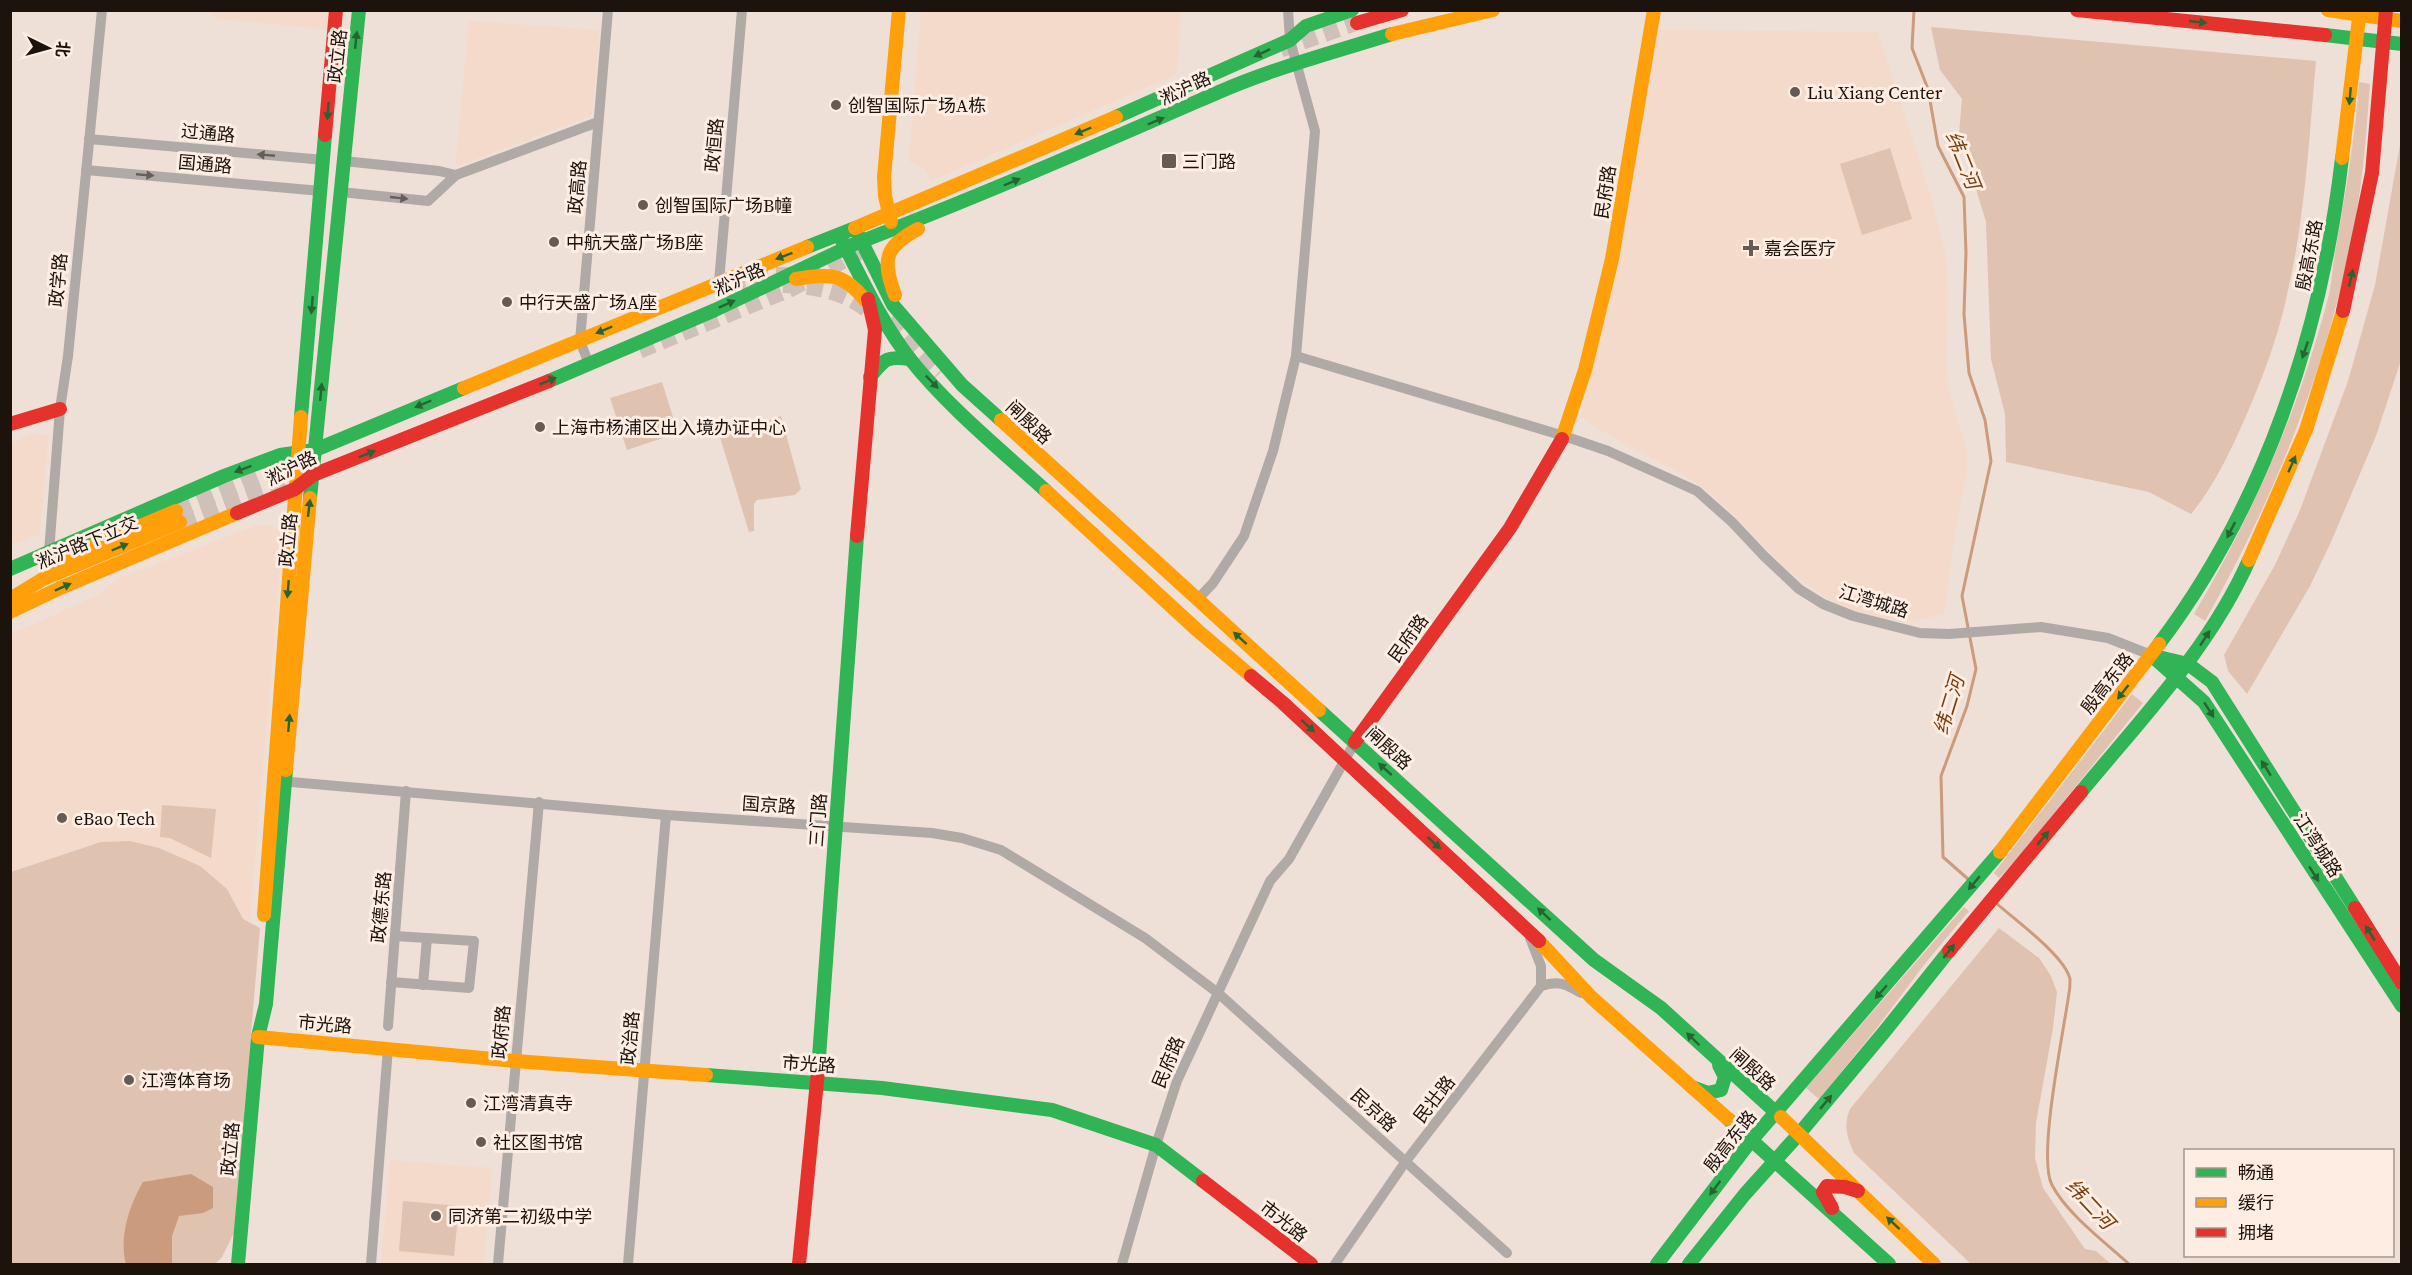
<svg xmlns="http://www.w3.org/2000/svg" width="2412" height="1275" font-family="'Source Serif 4','Noto Sans SC',serif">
	<rect width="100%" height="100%" fill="#efe0d7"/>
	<!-- built -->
	<g fill="#f3daca">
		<path d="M 208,11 L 332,11 L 331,30 L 218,19 Z"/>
		<path d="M 921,11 L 1181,11 L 1177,74 L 931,181 L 924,169 L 909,161 Z"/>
		<path d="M 469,21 L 600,30 L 592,115 L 455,167 Z"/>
		<path d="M 1659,30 L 1878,32 L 1929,190 L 1945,251 L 1948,293 L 1946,364 L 1948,386 L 1967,452 L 1967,471 L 1955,533 L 1944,614 L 1920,620 L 1896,622 L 1847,610 L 1825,597 L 1783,566 L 1726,507 L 1705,489 L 1682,474 L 1596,428 L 1582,417 L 1583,398 L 1625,217 Z"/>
		<path d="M 30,434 L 49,435 L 40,534 L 11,545 L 11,443 Z"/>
		<path d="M 257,525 L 271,525 L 279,531 L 281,537 L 281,557 L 250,921 L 243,919 L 227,889 L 159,848 L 130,841 L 101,842 L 11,872 L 11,634 L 98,595 L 117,579 Z"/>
		<path d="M 390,1160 L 492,1168 L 484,1264 L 381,1264 Z"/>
	</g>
	<!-- green -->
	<g fill="#dfc2b0">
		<path d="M 1931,27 L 2316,61 C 2309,139 2305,219 2287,295 C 2278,337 2263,377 2246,416 C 2231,450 2215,485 2191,514 L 2149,492 L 2006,462 L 2005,414 L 1991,359 L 1986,222 L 1959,133 L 1962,99 L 1940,70 Z"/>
		<path d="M 2359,82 L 2370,84 C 2367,121 2365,159 2359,197 C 2336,346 2279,490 2205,621 L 2194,614 C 2252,516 2298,412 2327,302 C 2332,286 2332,269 2335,253 C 2345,196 2355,140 2359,82 Z"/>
		<path d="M 2401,139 L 2401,360 L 2376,436 L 2331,542 L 2310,586 L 2247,694 L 2228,671 L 2224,655 L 2275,565 L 2300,510 L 2348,381 L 2375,285 Z"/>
		<path d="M 1890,148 L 1912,219 L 1862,235 L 1840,164 Z"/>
		<path d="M 662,382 L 678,433 L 627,450 L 610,398 Z"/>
		<path d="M 781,416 L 801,489 L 795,495 L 757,500 L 754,504 L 754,531 L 749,532 L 720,437 Z"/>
		<path d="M 2132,694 L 2143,703 L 2021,854 L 1999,878 L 1994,873 Z"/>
		<path d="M 162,805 L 216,809 L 211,858 L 170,838 L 160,837 Z"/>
		<path d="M 130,841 L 159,848 L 200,866 L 227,889 L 243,919 L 260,928 L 234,1233 L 222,1257 L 215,1264 L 11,1264 L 11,872 L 101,842 Z"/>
		<path d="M 1964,907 L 1969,911 L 1927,961 L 1876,1029 L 1819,1099 L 1806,1088 Z"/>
		<path d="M 1999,928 L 2039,958 L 2051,976 L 2057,992 L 2053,1028 L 2036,1123 L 2035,1158 L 2043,1188 L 2085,1249 L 2096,1251 L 2111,1264 L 1971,1264 L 1854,1153 C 1847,1137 1843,1126 1850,1109 Z"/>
		<path d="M 403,1201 L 459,1206 L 454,1256 L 399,1251 Z"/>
	</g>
	<!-- water -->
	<path fill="#cb9b7d" d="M 191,1174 L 213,1187 L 213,1208 L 203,1213 L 179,1216 L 172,1236 L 172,1264 L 126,1264 C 119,1237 129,1206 143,1182 Z"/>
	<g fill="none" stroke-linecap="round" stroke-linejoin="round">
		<!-- stream -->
		<g stroke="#cb9b7d" stroke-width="3">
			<path d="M 1914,10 L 1912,48 L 1928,89 L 1938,146 L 1964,197 L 1966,253 L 1964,314 L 1969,373 L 1985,420 L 1991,461 L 1962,596 L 1976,669 L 1967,706 L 1941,776 L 1943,857 L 1968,879"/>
			<path d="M 1996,903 C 2014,919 2065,956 2070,979 C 2070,983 2070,989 2069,993 C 2064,1030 2037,1157 2052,1185 C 2067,1214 2105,1242 2129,1264"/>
		</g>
		<!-- secondary-tunnel -->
		<g stroke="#cfc1b9" stroke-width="15" stroke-dasharray="15 8" stroke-linecap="butt">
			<path d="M 1281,50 L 1357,23"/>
			<path d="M 640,351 L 792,289 L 862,251"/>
		</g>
		<!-- primary-tunnel -->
		<g stroke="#cfc1b9" stroke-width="16" stroke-dasharray="16 8" stroke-linecap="butt">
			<path d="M 729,284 L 767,275 L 792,275"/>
			<path d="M 783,285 C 816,286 848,292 873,315"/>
			<path d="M 889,320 L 941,372"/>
			<path d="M 176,511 L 309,458"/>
			<path d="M 180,522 L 309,474"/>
		</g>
		<!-- street -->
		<g stroke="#b0aaa7" stroke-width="10">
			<path d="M 89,139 L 324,160"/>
			<path d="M 344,161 L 439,171 L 456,175"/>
			<path d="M 86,170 L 321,191"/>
			<path d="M 341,192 L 428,201 L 456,175 L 598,122"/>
			<path d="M 719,282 L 742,10"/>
			<path d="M 1296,356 L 1564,436 L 1608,451 L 1697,491 L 1732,522 L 1764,556 L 1799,589 L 1823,604 L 1853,616 L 1920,633 L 1949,634 L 2041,627 L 2108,638 L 2151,655"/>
			<path d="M 589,364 L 580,341 L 608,10"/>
			<path d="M 49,552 L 60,409 L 68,356 L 102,10"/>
			<path d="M 1197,600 L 1213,583 L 1244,536 L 1273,451 L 1296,356 L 1315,131 L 1290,40 L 1288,10"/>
			<path d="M 280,781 L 666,815 L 932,833 L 962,838 L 1001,850 L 1145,938 L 1218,993 L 1507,1253"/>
			<path d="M 1530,938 L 1541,966 L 1541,986"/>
			<path d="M 391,982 L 469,988 L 474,941 L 395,936"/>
			<path d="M 423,985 L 427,938"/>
			<path d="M 388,1026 L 406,791"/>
			<path d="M 371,1264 L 388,1048"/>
			<path d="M 498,1264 L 539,802"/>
			<path d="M 628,1264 L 666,815"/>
			<path d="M 1122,1264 L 1156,1145 L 1177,1081 L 1270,881 L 1289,859 L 1355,742"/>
			<path d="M 1335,1264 L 1406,1161 L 1541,986 C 1558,980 1566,984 1581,993"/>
		</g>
		<!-- fast -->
		<g stroke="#30b455" stroke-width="14">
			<path d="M 2325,35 L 2402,44"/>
			<path d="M 1116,117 L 1290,40 L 1306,26 L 1352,10"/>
			<path d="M 839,235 C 861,277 881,322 910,359 C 947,406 1001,450 1046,491"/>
			<path d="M 852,245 C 976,198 1097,145 1219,92 C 1274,68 1334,52 1392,34"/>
			<path d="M 807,247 L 855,228 L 893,305 L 962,385 L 1001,420"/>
			<path d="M 870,377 C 885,359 886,356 910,359"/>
			<path d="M 549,381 L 715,310 L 846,248"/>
			<path d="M 301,417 L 325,135"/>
			<path d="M 310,498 L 359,10"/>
			<path d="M 10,569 L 224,476 L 280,455 L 315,450 L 464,388"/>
			<path d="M 2159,644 C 2265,504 2322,331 2342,158"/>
			<path d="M 2151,655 L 2204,702 L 2402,1006"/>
			<path d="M 2154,656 L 2188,664 L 2212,682 L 2355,908"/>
			<path d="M 1319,710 L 1594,960 L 1661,1008 L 1781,1117"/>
			<path d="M 2081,792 C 2142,718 2210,648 2249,560"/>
			<path d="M 818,1071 L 857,536"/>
			<path d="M 706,1075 L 882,1088 L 1052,1110 L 1156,1145 L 1203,1181"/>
			<path d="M 1692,1087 L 1708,1093 L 1721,1090 L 1725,1077 L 1719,1065"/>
			<path d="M 1728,1119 L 1889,1264"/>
			<path d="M 238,1264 L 258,1037 L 266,1004 L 286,770"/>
			<path d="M 1657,1264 L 1750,1142 L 2000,852"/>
			<path d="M 1689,1264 L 1745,1194 L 1799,1134 L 1885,1031 L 1949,951"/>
		</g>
		<!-- slow -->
		<g stroke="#ff9f0a" stroke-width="14">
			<path d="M 2328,10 L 2402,21"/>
			<path d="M 1392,34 L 1493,10"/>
			<path d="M 2342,158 L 2360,10"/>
			<path d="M 891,222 L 885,196 L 884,177 L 899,10"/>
			<path d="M 855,228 L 1116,117"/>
			<path d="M 796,279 C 828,273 844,273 865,300"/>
			<path d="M 895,295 C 882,260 884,247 918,229"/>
			<path d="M 464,388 L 807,247"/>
			<path d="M 1001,420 L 1319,710"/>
			<path d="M 1562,439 L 1585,370 L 1612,259 L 1654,10"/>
			<path d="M 1046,491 L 1197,630 L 1251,676"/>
			<path d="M 2249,560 L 2306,430 L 2343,311"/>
			<path d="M 55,562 L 176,511"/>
			<path d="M 10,599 L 43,579 L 180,522"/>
			<path d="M 10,612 L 58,589 L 237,513"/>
			<path d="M 286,770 L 310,498"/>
			<path d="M 2000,852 L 2159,644"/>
			<path d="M 264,915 L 301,417"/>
			<path d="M 1539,941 L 1591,997 L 1728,1119"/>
			<path d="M 258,1037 L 515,1061 L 706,1075"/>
			<path d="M 1781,1117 L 1934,1264"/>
		</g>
		<!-- jam -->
		<g stroke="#e5322d" stroke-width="14">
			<path d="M 2077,10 L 2325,35"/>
			<path d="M 1357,23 L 1402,10"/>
			<path d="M 325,135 L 336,10"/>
			<path d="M 2343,311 L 2372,173 L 2386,10"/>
			<path d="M 10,424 L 60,409"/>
			<path d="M 237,513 L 295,489 L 313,475 L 549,381"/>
			<path d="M 857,536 L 875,330 L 868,299"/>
			<path d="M 1251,676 L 1282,702 L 1539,941"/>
			<path d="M 1355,742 L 1510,528 L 1562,439"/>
			<path d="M 2355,908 L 2402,983"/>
			<path d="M 1949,951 L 2081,792"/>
			<path d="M 1203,1181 L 1311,1264"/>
			<path d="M 1832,1208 L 1823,1192 L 1827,1186 L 1845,1187 L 1858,1191"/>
			<path d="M 799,1264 L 818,1071"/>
		</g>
	</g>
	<!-- one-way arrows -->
	<defs><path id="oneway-solid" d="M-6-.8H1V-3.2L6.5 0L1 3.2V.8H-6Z" transform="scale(1.5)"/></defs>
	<g fill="#266431">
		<use href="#oneway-solid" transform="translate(2198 22) rotate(6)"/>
		<use href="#oneway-solid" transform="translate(356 40) rotate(-84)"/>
		<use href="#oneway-solid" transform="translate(1262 53) rotate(155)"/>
		<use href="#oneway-solid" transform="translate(2350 96) rotate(95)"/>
		<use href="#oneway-solid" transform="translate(328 111) rotate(94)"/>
		<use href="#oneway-solid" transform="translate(1156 121) rotate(-23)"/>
		<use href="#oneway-solid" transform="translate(1083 131) rotate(157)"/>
		<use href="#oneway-solid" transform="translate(1012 182) rotate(-23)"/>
		<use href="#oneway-solid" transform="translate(784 256) rotate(159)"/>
		<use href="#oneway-solid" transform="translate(2351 278) rotate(-77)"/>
		<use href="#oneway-solid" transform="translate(727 304) rotate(-24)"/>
		<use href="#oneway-solid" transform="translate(312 305) rotate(95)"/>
		<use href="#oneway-solid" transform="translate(604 330) rotate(157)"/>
		<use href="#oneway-solid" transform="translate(2305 350) rotate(109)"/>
		<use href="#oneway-solid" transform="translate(548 381) rotate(-22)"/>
		<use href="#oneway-solid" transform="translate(932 382) rotate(46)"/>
		<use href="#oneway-solid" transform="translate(321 392) rotate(-85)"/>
		<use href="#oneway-solid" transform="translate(423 404) rotate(157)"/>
		<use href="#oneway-solid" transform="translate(367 454) rotate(-22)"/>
		<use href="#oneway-solid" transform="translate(2292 464) rotate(-66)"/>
		<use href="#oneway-solid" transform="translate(243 469) rotate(159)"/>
		<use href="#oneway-solid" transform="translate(309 508) rotate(-83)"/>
		<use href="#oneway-solid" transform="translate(2231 530) rotate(117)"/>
		<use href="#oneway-solid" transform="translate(120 547) rotate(-23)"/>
		<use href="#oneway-solid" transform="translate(63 587) rotate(-24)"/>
		<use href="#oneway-solid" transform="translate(288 589) rotate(95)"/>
		<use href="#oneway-solid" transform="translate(1240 638) rotate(-138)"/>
		<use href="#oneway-solid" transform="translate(2205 638) rotate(-57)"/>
		<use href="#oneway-solid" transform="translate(2123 692) rotate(128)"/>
		<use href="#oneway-solid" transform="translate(2209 710) rotate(57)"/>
		<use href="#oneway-solid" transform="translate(289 723) rotate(-85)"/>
		<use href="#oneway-solid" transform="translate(1308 726) rotate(43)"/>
		<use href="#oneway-solid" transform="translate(2266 768) rotate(-122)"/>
		<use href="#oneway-solid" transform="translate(1385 769) rotate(-138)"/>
		<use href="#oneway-solid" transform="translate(2043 838) rotate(-50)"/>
		<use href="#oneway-solid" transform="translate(1434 843) rotate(42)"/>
		<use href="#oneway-solid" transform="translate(2314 874) rotate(57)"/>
		<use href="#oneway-solid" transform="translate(1974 883) rotate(130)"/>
		<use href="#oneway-solid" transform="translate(1544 914) rotate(-137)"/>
		<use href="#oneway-solid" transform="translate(2370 933) rotate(-122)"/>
		<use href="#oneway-solid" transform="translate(1949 951) rotate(-51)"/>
		<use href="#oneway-solid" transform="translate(1881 992) rotate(131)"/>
		<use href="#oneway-solid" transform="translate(1693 1039) rotate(-136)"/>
		<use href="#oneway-solid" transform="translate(1826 1102) rotate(-50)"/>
		<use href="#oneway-solid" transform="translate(1715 1188) rotate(127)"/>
		<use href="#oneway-solid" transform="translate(1893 1223) rotate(-137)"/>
	</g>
	<g fill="#665e5a">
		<use href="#oneway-solid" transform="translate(266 155) rotate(-175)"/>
		<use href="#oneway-solid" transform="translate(145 175) rotate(5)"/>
		<use href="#oneway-solid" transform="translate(399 198) rotate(6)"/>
	</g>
	<!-- markers -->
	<g fill="#665b54" stroke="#feede3" stroke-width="2">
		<circle cx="1795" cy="92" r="6"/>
		<circle cx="836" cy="105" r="6"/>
		<rect x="1161" y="153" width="16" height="16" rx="3"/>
		<circle cx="643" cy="205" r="6"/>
		<circle cx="554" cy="242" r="6"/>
		<path d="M1748 239h6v6h6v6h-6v6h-6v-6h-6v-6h6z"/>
		<circle cx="507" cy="302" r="6"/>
		<circle cx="540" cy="427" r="6"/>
		<circle cx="62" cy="818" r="6"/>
		<circle cx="129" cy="1080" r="6"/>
		<circle cx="471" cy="1103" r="6"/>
		<circle cx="481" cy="1142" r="6"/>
		<circle cx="436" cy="1216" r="6"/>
	</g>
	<g text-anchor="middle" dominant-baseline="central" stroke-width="6" stroke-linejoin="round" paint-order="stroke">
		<!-- street labels -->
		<g font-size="18" fill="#1c130d" stroke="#feede3">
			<text transform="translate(337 56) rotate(-84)">政立路</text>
			<text transform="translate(1185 88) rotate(-25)">淞沪路</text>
			<text transform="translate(208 133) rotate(5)">过通路</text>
			<text transform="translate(714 145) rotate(-85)">政恒路</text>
			<text transform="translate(205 164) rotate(5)">国通路</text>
			<text transform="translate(577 187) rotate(-85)">政高路</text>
			<text transform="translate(1605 192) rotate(-81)">民府路</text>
			<text transform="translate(2309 255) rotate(-79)">殷高东路</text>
			<text transform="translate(739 279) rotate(-24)">淞沪路</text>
			<text transform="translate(58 280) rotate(-85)">政学路</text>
			<text transform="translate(1029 422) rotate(43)">闸殷路</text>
			<text transform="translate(291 468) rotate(-27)">淞沪路</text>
			<text transform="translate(288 540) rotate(-85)">政立路</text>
			<text transform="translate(87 542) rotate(-23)">淞沪路下立交</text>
			<text transform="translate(1874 601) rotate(17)">江湾城路</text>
			<text transform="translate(1408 638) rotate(-54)">民府路</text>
			<text transform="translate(2107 683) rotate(-52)">殷高东路</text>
			<text transform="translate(1389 748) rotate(42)">闸殷路</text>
			<text transform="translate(769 805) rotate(4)">国京路</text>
			<text transform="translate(818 820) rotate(-86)">三门路</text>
			<text transform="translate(2318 845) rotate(57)">江湾城路</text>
			<text transform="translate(381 907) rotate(-85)">政德东路</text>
			<text transform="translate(325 1024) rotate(5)">市光路</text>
			<text transform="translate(501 1032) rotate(-85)">政府路</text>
			<text transform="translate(630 1038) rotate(-85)">政治路</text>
			<text transform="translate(1168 1062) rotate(-67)">民府路</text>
			<text transform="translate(809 1064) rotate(4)">市光路</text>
			<text transform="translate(1753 1069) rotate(42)">闸殷路</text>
			<text transform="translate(1434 1099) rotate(-52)">民壮路</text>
			<text transform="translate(1374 1110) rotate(42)">民京路</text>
			<text transform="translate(1730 1141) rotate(-52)">殷高东路</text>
			<text transform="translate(230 1149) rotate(-85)">政立路</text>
			<text transform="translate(1284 1221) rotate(38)">市光路</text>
		</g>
		<!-- poi labels -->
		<g font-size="18" fill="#1c130d" stroke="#feede3" text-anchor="start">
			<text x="1807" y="92">Liu Xiang Center</text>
			<text x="848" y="105">创智国际广场A栋</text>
			<text x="1182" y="161">三门路</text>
			<text x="655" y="205">创智国际广场B幢</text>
			<text x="566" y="242">中航天盛广场B座</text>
			<text x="1764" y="248">嘉会医疗</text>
			<text x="519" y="302">中行天盛广场A座</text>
			<text x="552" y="427">上海市杨浦区出入境办证中心</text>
			<text x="74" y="818">eBao Tech</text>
			<text x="141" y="1080">江湾体育场</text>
			<text x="483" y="1103">江湾清真寺</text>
			<text x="493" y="1142">社区图书馆</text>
			<text x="448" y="1216">同济第二初级中学</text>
		</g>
		<!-- water labels -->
		<g font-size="20" font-style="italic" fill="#7a3f10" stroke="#feede3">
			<text transform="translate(1963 160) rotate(68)">纬二河</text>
			<text transform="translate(1949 705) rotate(-73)">纬二河</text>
			<text transform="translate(2090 1204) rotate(47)">纬二河</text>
		</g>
	</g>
	<!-- border -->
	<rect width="2412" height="1275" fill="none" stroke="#1c130d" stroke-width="24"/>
	<!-- legend -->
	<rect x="2184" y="1149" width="210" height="108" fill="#feede3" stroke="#a4968d" stroke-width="1.5"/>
	<rect x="2196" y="1168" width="30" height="9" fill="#30b455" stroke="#a4968d" stroke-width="1.5"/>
	<text x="2238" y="1179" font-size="18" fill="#1c130d">畅通</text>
	<rect x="2196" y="1198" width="30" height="9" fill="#ff9f0a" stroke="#a4968d" stroke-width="1.5"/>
	<text x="2238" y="1209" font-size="18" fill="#1c130d">缓行</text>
	<rect x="2196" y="1228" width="30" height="9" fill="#e5322d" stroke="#a4968d" stroke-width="1.5"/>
	<text x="2238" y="1239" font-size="18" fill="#1c130d">拥堵</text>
	<!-- north arrow -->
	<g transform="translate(48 48) rotate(95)" stroke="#feede3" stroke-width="4.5" paint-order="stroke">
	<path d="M0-4.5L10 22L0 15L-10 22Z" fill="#1c130d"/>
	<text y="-9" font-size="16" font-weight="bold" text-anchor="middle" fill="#1c130d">北</text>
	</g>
</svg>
